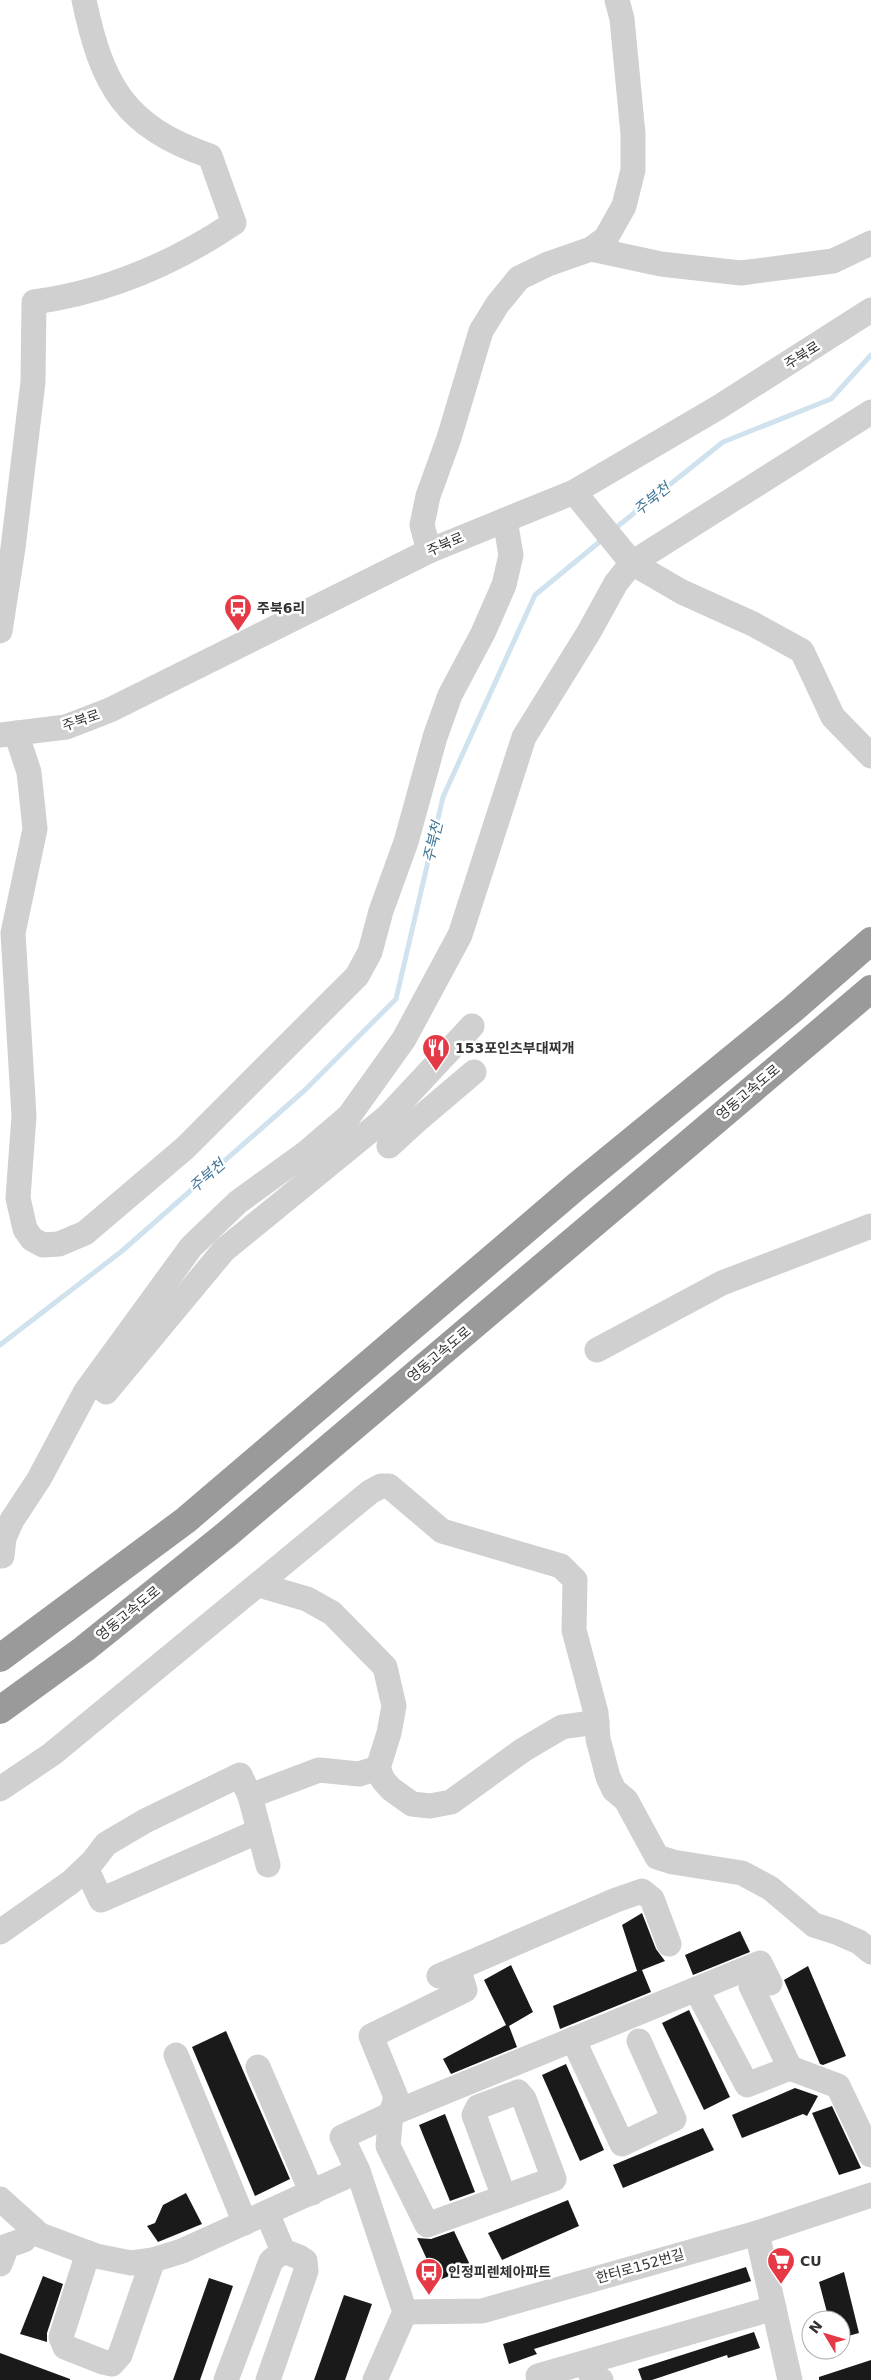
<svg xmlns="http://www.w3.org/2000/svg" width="871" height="2380" font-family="'DejaVu Sans','Noto Sans KR',sans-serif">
	<rect width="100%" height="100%" fill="#fff"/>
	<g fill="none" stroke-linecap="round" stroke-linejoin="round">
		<!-- stream -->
		<g stroke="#cfe2ee" stroke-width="5">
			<path d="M 613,530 L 723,442 L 831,399 L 871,355"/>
			<path d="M 0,1345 L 122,1251 L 305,1090 L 396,999 L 443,797 L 535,595 L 603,539"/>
		</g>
	</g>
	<!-- building -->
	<g fill="#1a1a1a">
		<path d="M 642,1913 L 656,1949 L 665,1961 L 642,1970 L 651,1992 L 560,2029 L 553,2006 L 637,1971 L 622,1925 Z"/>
		<path d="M 740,1931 L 750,1952 L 693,1975 L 685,1955 Z"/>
		<path d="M 511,1965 L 533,2012 L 509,2026 L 517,2047 L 451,2074 L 443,2059 L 506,2025 L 484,1980 Z"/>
		<path d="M 808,1966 L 846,2056 L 823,2065 L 820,2064 L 784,1980 Z"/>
		<path d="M 689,2010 L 730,2097 L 704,2110 L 662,2023 Z"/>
		<path d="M 226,2031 L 290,2179 L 255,2196 L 192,2047 Z"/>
		<path d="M 566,2064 L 604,2150 L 580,2161 L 542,2075 Z"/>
		<path d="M 795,2088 L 818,2096 L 807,2116 L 803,2114 L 742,2138 L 732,2115 Z"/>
		<path d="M 832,2106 L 861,2168 L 839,2175 L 812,2113 Z"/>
		<path d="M 445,2114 L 475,2192 L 450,2201 L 419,2125 Z"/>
		<path d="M 703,2128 L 714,2150 L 623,2188 L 613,2165 Z"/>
		<path d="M 186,2193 L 202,2224 L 158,2242 L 147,2226 L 155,2223 L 163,2205 Z"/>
		<path d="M 568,2200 L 579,2226 L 502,2260 L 488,2233 Z"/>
		<path d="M 454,2231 L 471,2267 L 437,2281 L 417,2238 L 431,2239 Z"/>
		<path d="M 746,2267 L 751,2281 L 534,2349 L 537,2354 L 509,2364 L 503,2344 Z"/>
		<path d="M 844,2272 L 859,2333 L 841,2338 L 841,2320 L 829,2320 L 819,2282 Z"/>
		<path d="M 43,2276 L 63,2284 L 47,2333 L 47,2342 L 20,2334 Z"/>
		<path d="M 209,2278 L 233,2286 L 200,2380 L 173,2380 Z"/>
		<path d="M 344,2295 L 372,2304 L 345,2380 L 314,2380 Z"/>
		<path d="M 754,2332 L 760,2348 L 728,2358 L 727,2355 L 652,2380 L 642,2380 L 638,2369 Z"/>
		<path d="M 0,2353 L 70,2379 L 70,2380 L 0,2380 Z"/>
		<path d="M 871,2360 L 871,2380 L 819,2380 L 819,2377 Z"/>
	</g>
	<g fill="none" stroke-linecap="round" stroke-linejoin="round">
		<!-- minor -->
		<g stroke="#d0d0d0" stroke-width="25">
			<path d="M 591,249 L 661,264 L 741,273 L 833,261 L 871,243"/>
			<path d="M 574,492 L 632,563 L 682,592 L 753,624 L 802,651 L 833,717 L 871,756"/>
			<path d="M 429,551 L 422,525 L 428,496 L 449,438 L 481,331 L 497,305 L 519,278 L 548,264 L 591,249 L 606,238 L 624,206 L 633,170 L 633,134 L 622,19 L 617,0"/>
			<path d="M 0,631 L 13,548 L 33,382 L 34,302 C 107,292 173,264 234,223 L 210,156 C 125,127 102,86 84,0"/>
			<path d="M 16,733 L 29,772 L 35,829 L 13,933 L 24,1116 L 18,1198 L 25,1229 L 32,1239 L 43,1245 L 59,1244 L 85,1233 L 185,1148 L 357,976 L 370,952 L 381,911 L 406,842 L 435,737 L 450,695 L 483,633 L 504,585 L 511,555 L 505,520"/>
			<path d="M 0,735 L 66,727 L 110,710 L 429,551 L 574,492 L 719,407 L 871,310"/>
			<path d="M 387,1117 L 414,1123 L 474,1072"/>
			<path d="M 389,1146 L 414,1123"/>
			<path d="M 597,1350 L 722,1283 L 871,1226"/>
			<path d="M 106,1392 L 224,1250 L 387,1117 L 472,1026"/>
			<path d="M 2,1556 L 4,1538 L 12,1520 L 39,1479 L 86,1391 L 191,1247 L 238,1202 L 307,1152 L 349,1116 L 404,1039 L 460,935 L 524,737 L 589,632 L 616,583 L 632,563 L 871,412"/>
			<path d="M 259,1585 L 307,1599 L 332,1613 L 385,1667 L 394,1706 L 389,1733 L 378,1768"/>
			<path d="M 0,1789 L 52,1754 L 370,1492 L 381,1486 L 389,1486 L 442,1531 L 561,1566 L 575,1580 L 574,1630 L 596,1713 L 598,1739 L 608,1777 L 614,1790 L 626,1800 L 657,1857 L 673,1862 L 742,1873 L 770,1888 L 814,1925 L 836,1932 L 859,1942 L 871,1952"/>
			<path d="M 250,1796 L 268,1865"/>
			<path d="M 86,1868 L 101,1900 L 259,1831"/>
			<path d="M 0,1932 L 71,1882 L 93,1861 L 106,1844 L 145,1821 L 240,1775 L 250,1796 L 319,1770 L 359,1774 L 378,1768 L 383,1780 L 391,1789 L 412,1804 L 430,1806 L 451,1802 L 523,1750 L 562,1727 L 597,1722"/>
			<path d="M 458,1968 L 616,1900 L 642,1891 L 652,1899 L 669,1944"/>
			<path d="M 439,1976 L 458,1968 L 465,1990 L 371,2036 L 396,2097 L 391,2114 L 388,2146 L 427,2225 L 554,2179 L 524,2099 L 518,2092 L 478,2107 L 474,2115 L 504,2197"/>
			<path d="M 696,1989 L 747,2085 L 790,2068 L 751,1986"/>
			<path d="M 573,2039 L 622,2144 L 674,2119 L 639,2041"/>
			<path d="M 176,2055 L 245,2223"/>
			<path d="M 258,2067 L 312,2193"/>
			<path d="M 790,2068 L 838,2086 L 871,2155"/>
			<path d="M 0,2199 L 40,2235 L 96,2256 L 131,2263 L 153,2260 L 182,2251 L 358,2171"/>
			<path d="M 267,2213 L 283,2251 L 299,2257 L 305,2261 L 306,2271 L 268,2380"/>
			<path d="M 757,2233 L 790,2380"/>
			<path d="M 88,2253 L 61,2337 L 65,2347 L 103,2362 L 112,2364 L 120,2355 L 153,2260"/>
			<path d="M 0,2264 L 7,2246 L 24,2240 L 32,2228"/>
			<path d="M 405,2312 L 482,2311 L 757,2233 L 871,2195"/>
			<path d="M 587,2363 L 590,2373 L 601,2380"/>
			<path d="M 538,2376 L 774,2308"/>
			<path d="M 226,2380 L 271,2261 L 283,2251"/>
			<path d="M 375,2380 L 405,2312 L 358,2171 L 342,2137 L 391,2114 L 760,1963 L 770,1983"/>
		</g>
		<!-- highway -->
		<g stroke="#9a9a9a" stroke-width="28">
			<path d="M 0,1658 L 186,1520 L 578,1185 L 793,1009 L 871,941"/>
			<path d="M 0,1710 L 84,1649 L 227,1534 L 871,989"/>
		</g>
	</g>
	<!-- icons -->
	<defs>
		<symbol id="bus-pin" viewBox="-11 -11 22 30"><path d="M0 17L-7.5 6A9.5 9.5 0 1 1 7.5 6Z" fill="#e63946" stroke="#fff"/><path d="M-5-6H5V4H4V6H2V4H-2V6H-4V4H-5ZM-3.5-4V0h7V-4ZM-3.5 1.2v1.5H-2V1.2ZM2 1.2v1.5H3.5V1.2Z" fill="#fff"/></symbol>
		<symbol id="restaurant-pin" viewBox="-11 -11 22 30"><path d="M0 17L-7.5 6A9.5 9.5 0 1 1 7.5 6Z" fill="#e63946" stroke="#fff"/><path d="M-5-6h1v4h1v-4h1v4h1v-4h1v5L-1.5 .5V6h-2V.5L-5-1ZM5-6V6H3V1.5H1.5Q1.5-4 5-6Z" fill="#fff"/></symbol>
		<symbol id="supermarket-pin" viewBox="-11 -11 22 30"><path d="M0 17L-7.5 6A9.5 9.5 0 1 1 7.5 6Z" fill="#e63946" stroke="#fff"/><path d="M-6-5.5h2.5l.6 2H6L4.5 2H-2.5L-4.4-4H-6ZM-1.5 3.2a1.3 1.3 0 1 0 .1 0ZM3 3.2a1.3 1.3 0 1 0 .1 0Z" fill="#fff"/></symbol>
	</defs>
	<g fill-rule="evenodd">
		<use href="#bus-pin" x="222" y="592" width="32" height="43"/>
		<use href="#restaurant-pin" x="420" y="1032" width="32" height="43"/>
		<use href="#supermarket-pin" x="765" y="2245" width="32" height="43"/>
		<use href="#bus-pin" x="413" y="2256" width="32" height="43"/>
	</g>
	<g text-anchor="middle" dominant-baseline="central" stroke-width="5" stroke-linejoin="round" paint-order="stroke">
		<!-- street labels -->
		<g font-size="14" fill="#333" stroke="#fff">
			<text transform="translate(802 355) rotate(-32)">주북로</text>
			<text transform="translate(445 544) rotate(-23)">주북로</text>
			<text transform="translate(81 720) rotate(-19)">주북로</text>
			<text transform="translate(748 1092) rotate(-40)">영동고속도로</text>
			<text transform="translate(439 1354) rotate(-40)">영동고속도로</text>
			<text transform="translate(128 1613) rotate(-39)">영동고속도로</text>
			<text transform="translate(640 2266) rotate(-16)">한터로152번길</text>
		</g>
		<!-- poi labels -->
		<g font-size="14" font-weight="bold" fill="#333" stroke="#fff" text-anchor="start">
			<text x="257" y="608">주북6리</text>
			<text x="455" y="1048">153포인츠부대찌개</text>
			<text x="800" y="2261">CU</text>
			<text x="448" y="2272">인정피렌체아파트</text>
		</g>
		<!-- water labels -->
		<g font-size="15" font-style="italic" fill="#3f7597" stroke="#fff">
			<text transform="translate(652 499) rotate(-39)">주북천</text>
			<text transform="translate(433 842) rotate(-77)">주북천</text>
			<text transform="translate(207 1176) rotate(-41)">주북천</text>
		</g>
	</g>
	<!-- north arrow -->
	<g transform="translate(826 2335) rotate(308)"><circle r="24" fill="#ffffff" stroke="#adadad"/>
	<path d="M0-4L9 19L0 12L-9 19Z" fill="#e63946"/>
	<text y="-8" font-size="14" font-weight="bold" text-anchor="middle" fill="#333333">N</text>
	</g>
</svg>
